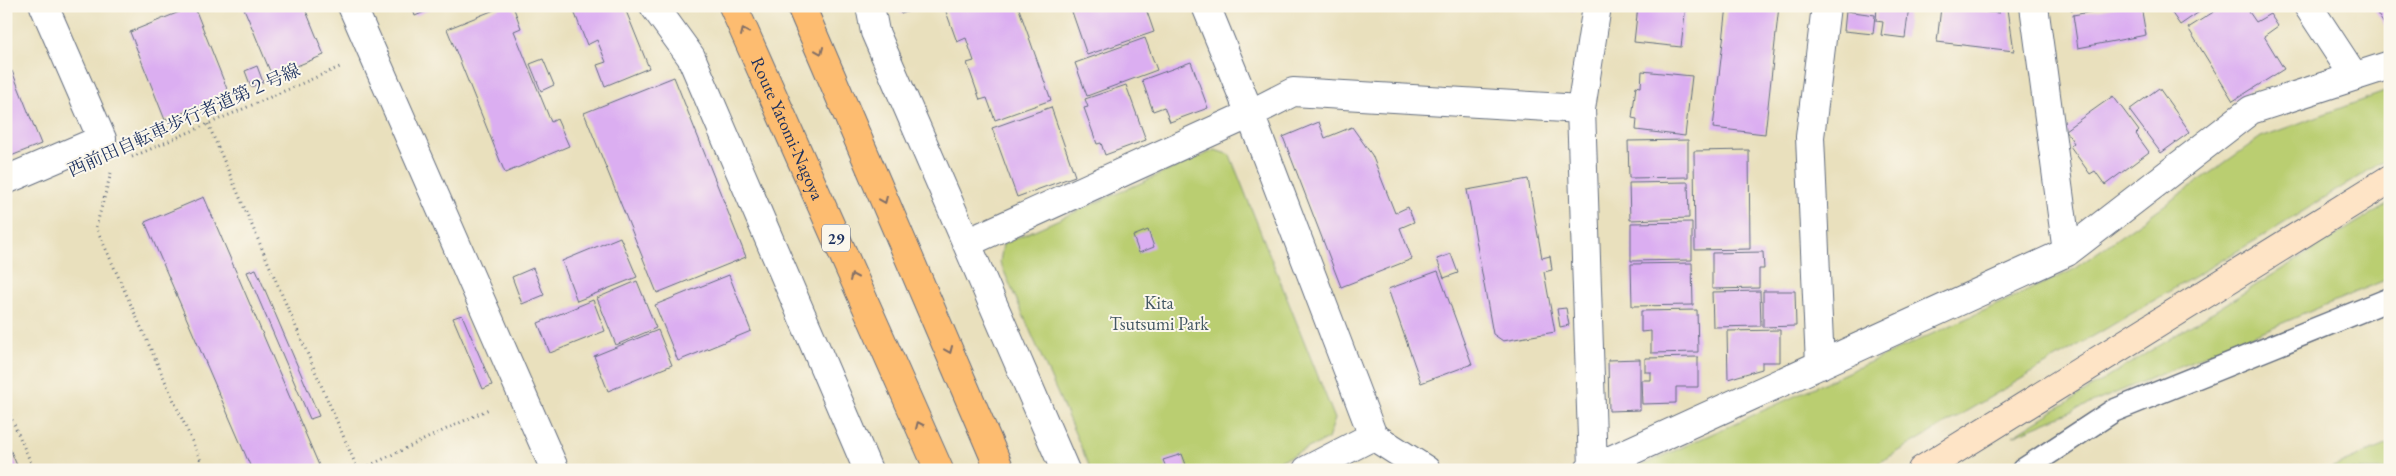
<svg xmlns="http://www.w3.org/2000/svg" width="2396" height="476" viewBox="0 0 2396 476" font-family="'EB Garamond','Noto Serif JP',serif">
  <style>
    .green { fill: #bace71; stroke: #6a7e68 }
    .building { fill: #dbaef1 }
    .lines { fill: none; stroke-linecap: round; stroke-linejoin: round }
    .lane-casing { stroke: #636d7f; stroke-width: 25 }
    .street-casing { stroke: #636d7f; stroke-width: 30 }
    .secondary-casing { stroke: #636d7f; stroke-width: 30 }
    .primary-casing { stroke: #636d7f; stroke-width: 30 }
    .path { stroke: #636d7f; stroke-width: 3; stroke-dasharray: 1 4; stroke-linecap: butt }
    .lane { stroke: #fff; stroke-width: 22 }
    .street { stroke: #fff; stroke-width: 28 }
    .secondary { stroke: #fee4c6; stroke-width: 28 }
    .primary { stroke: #fdbc70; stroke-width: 28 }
    .oneway { stroke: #816e66 }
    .labels { text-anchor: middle; stroke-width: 4; stroke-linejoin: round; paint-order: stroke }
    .shield { fill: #fbf7ec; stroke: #5e6b89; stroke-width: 1 }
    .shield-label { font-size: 16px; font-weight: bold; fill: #1b2f5e }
    .street-label { font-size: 18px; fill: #1b2f5e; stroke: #fbf7ec }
    .park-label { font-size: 18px; fill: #435763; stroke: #fbf7ec }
  </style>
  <rect width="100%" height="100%" fill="#fbf7ec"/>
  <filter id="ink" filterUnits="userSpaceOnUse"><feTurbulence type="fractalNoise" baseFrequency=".02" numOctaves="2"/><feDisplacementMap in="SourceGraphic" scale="10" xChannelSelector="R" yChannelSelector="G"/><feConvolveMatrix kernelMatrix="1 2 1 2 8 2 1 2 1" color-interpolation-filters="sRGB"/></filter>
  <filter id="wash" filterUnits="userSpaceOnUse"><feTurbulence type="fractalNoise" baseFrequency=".0096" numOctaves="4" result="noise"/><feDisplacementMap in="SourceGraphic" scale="20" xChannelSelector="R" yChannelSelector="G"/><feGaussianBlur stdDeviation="1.12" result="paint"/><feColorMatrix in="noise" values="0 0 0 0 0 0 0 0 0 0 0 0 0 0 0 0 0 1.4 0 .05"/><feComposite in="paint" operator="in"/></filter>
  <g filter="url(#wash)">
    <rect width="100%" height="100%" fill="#e9e0bd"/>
    <path class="green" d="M 2390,90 L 2390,157 L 2273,230 L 1867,470 L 1632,470 L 2071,271 L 2261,137 Z
      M 1215,150 L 1230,155 L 1335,419 L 1328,439 L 1260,470 L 1091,470 L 1000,262 L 1003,244 Z
      M 2390,202 L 2390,278 L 2013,436 Z
      M 2390,443 L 2390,470 L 2326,470 Z"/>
    <g id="blocks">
      <path class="building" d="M 194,6 L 229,94 L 165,120 L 130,32 Z
        M 243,6 L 304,6 L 324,55 L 272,76 Z
        M 412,6 L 438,6 L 415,16 Z
        M 504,6 L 513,6 L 521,28 L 514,31 L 551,122 L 557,119 L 569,146 L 505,173 L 447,29 Z
        M 572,6 L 624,6 L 649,68 L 605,86 L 597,65 L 606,62 L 597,40 L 587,45 Z
        M 898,6 L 921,6 L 921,7 L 901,14 Z
        M 944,6 L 1018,6 L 1051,100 L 995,120 L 987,98 L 980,100 L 967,63 L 974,61 L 966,38 L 957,42 Z
        M 1070,6 L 1145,6 L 1154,32 L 1087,55 Z
        M 1557,6 L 1577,6 L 1576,11 L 1557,8 Z
        M 1638,6 L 1686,6 L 1681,47 L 1634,42 Z
        M 1727,6 L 1779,6 L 1765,134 L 1713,128 Z
        M 1877,6 L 1909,6 L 1905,38 L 1881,35 L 1883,22 L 1876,21 Z
        M 1914,6 L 1928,6 L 1928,9 Z
        M 2070,6 L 2087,6 L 2087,7 L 2071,10 Z
        M 2123,6 L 2141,6 L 2146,35 L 2078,48 L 2073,15 Z
        M 2167,6 L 2208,6 L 2180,25 Z
        M 2223,6 L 2245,6 L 2256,22 L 2270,14 L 2278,26 L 2264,36 L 2284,69 L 2233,101 L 2188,28 Z
        M 2372,6 L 2390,6 L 2390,33 Z
        M 1941,7 L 1999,13 L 1999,8 L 2008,9 L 2014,51 L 1937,42 Z
        M 1846,11 L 1875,15 L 1873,34 L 1844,31 Z
        M 1145,38 L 1157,70 L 1087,96 L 1075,63 Z
        M 543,59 L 554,85 L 541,91 L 530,64 Z
        M 1191,62 L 1208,108 L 1170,122 L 1164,107 L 1153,111 L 1142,80 Z
        M 257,66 L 263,82 L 251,87 L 245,71 Z
        M 12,71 L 41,144 L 6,158 L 6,73 Z
        M 1642,71 L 1692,76 L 1685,136 L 1636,130 L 1637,119 L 1632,118 L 1636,86 L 1641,87 Z
        M 674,77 L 746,257 L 657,293 L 584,113 Z
        M 1126,85 L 1146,140 L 1105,155 L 1101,143 L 1097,144 L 1084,108 L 1088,107 L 1085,99 Z
        M 2159,88 L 2190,132 L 2161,153 L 2129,110 Z
        M 2113,96 L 2139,131 L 2136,134 L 2149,152 L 2105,185 L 2095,171 L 2090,174 L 2070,146 L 2074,143 L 2065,130 Z
        M 1051,107 L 1075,176 L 1017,197 L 992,128 Z
        M 1319,122 L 1325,138 L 1352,127 L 1372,155 L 1395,213 L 1408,207 L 1414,222 L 1400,228 L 1412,259 L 1341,287 L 1283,137 Z
        M 1688,140 L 1688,177 L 1629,178 L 1628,141 Z
        M 1749,150 L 1750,249 L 1695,250 L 1694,151 Z
        M 1528,179 L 1542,258 L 1550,256 L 1552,270 L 1544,272 L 1555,332 L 1503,341 L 1493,334 L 1467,190 Z
        M 1688,182 L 1689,218 L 1630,220 L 1629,183 Z
        M 204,197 L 321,470 L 252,470 L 145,222 Z
        M 1692,222 L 1692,260 L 1631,261 L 1631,223 Z
        M 1148,230 L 1154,247 L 1139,253 L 1133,236 Z
        M 620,237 L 637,277 L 577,301 L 562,261 Z
        M 1763,252 L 1764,269 L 1759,269 L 1759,288 L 1712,289 L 1712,253 Z
        M 1451,254 L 1458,273 L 1444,278 L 1437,259 Z
        M 1692,263 L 1693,305 L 1632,306 L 1631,264 Z
        M 533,268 L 544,295 L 522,304 L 512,277 Z
        M 256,269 L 319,416 L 310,419 L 247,272 Z
        M 1438,271 L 1472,364 L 1421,383 L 1388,289 Z
        M 729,275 L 751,331 L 678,361 L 655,305 Z
        M 637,281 L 656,328 L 616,345 L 597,298 Z
        M 1760,291 L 1761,326 L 1713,327 L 1712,292 Z
        M 1763,291 L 1795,291 L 1796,326 L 1763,327 Z
        M 593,300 L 605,331 L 550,353 L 538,323 Z
        M 1566,308 L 1569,325 L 1560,327 L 1557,309 Z
        M 1697,310 L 1698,352 L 1651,353 L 1651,331 L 1641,332 L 1641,311 Z
        M 462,315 L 492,385 L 483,389 L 453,318 Z
        M 658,330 L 672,365 L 608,391 L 594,356 Z
        M 1780,330 L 1780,362 L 1762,362 L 1762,369 L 1728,379 L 1727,331 Z
        M 1698,357 L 1698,387 L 1676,387 L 1676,403 L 1642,404 L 1641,380 L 1651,380 L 1651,372 L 1645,372 L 1645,358 Z
        M 1640,359 L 1640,410 L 1609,411 L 1608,360 Z
        M 6,440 L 19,470 L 6,470 Z
        M 1182,454 L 1188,470 L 1167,470 L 1163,460 Z
        M 823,465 L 825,470 L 811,470 Z"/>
    </g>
  </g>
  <g filter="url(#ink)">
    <use href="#blocks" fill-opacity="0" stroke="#636d7f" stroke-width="1"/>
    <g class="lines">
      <defs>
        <path id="lane" d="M 2023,470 L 2113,411 L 2390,299"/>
        <path id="street" d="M 352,6 L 555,470
          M 654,6 L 691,57 L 868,470
          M 870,6 L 875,32 L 1065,470
          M 1206,6 L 1250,114 L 1373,436 L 1426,470
          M 2034,6 L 2067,252
          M 2308,6 L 2354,76
          M 6,180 L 102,139 L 44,6
          M 967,243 L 1250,114 L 1293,92 L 1581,109
          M 1820,365 L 1810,137 L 1826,6
          M 1593,468 L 1581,109 L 1597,6
          M 1307,470 L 1373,436
          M 1589,470 L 2067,252 L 2251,110 L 2390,65"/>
        <path id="secondary" d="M 1922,470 L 2390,179"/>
        <g id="primary">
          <path id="s1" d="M 733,6 L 939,470"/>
          <path d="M 801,6 L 1000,470"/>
        </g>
      </defs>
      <use href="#lane" class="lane-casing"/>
      <use href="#street" class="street-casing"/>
      <use href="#secondary" class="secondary-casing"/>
      <use href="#primary" class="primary-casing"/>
      <path class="path" d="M 208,124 L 358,470
        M 132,157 L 342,66
        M 111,173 L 96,227 L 205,470
        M 6,406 L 34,470
        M 360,470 L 491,408"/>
      <use href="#lane" class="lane"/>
      <use href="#street" class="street"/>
      <use href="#secondary" class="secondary"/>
      <use href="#primary" class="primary"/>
    </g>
    <defs><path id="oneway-chevron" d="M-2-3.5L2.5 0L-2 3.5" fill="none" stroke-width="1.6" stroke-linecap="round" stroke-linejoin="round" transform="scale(1.25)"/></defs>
    <g class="oneway">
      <use href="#oneway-chevron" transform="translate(744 32) rotate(-114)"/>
      <use href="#oneway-chevron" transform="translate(820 51) rotate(67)"/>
      <use href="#oneway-chevron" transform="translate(884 200) rotate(67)"/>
      <use href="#oneway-chevron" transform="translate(853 277) rotate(-114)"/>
      <use href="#oneway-chevron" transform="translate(949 350) rotate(67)"/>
      <use href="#oneway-chevron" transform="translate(919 425) rotate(-114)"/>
    </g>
  </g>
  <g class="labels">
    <rect class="shield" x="822" y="224.5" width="28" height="27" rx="4"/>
    <g class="shield-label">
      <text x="836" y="244">29</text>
    </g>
    <g class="street-label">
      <text transform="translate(184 120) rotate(-24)" y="6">西前田自転車歩行者道第２号線</text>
      <text dy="6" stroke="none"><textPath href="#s1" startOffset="134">Route Yatomi-Nagoya</textPath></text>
    </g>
    <g class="park-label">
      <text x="1159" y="309">Kita<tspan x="1159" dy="21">Tsutsumi Park</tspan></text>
    </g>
  </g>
  <rect width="2396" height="476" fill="none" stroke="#fbf7ec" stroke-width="25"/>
</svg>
